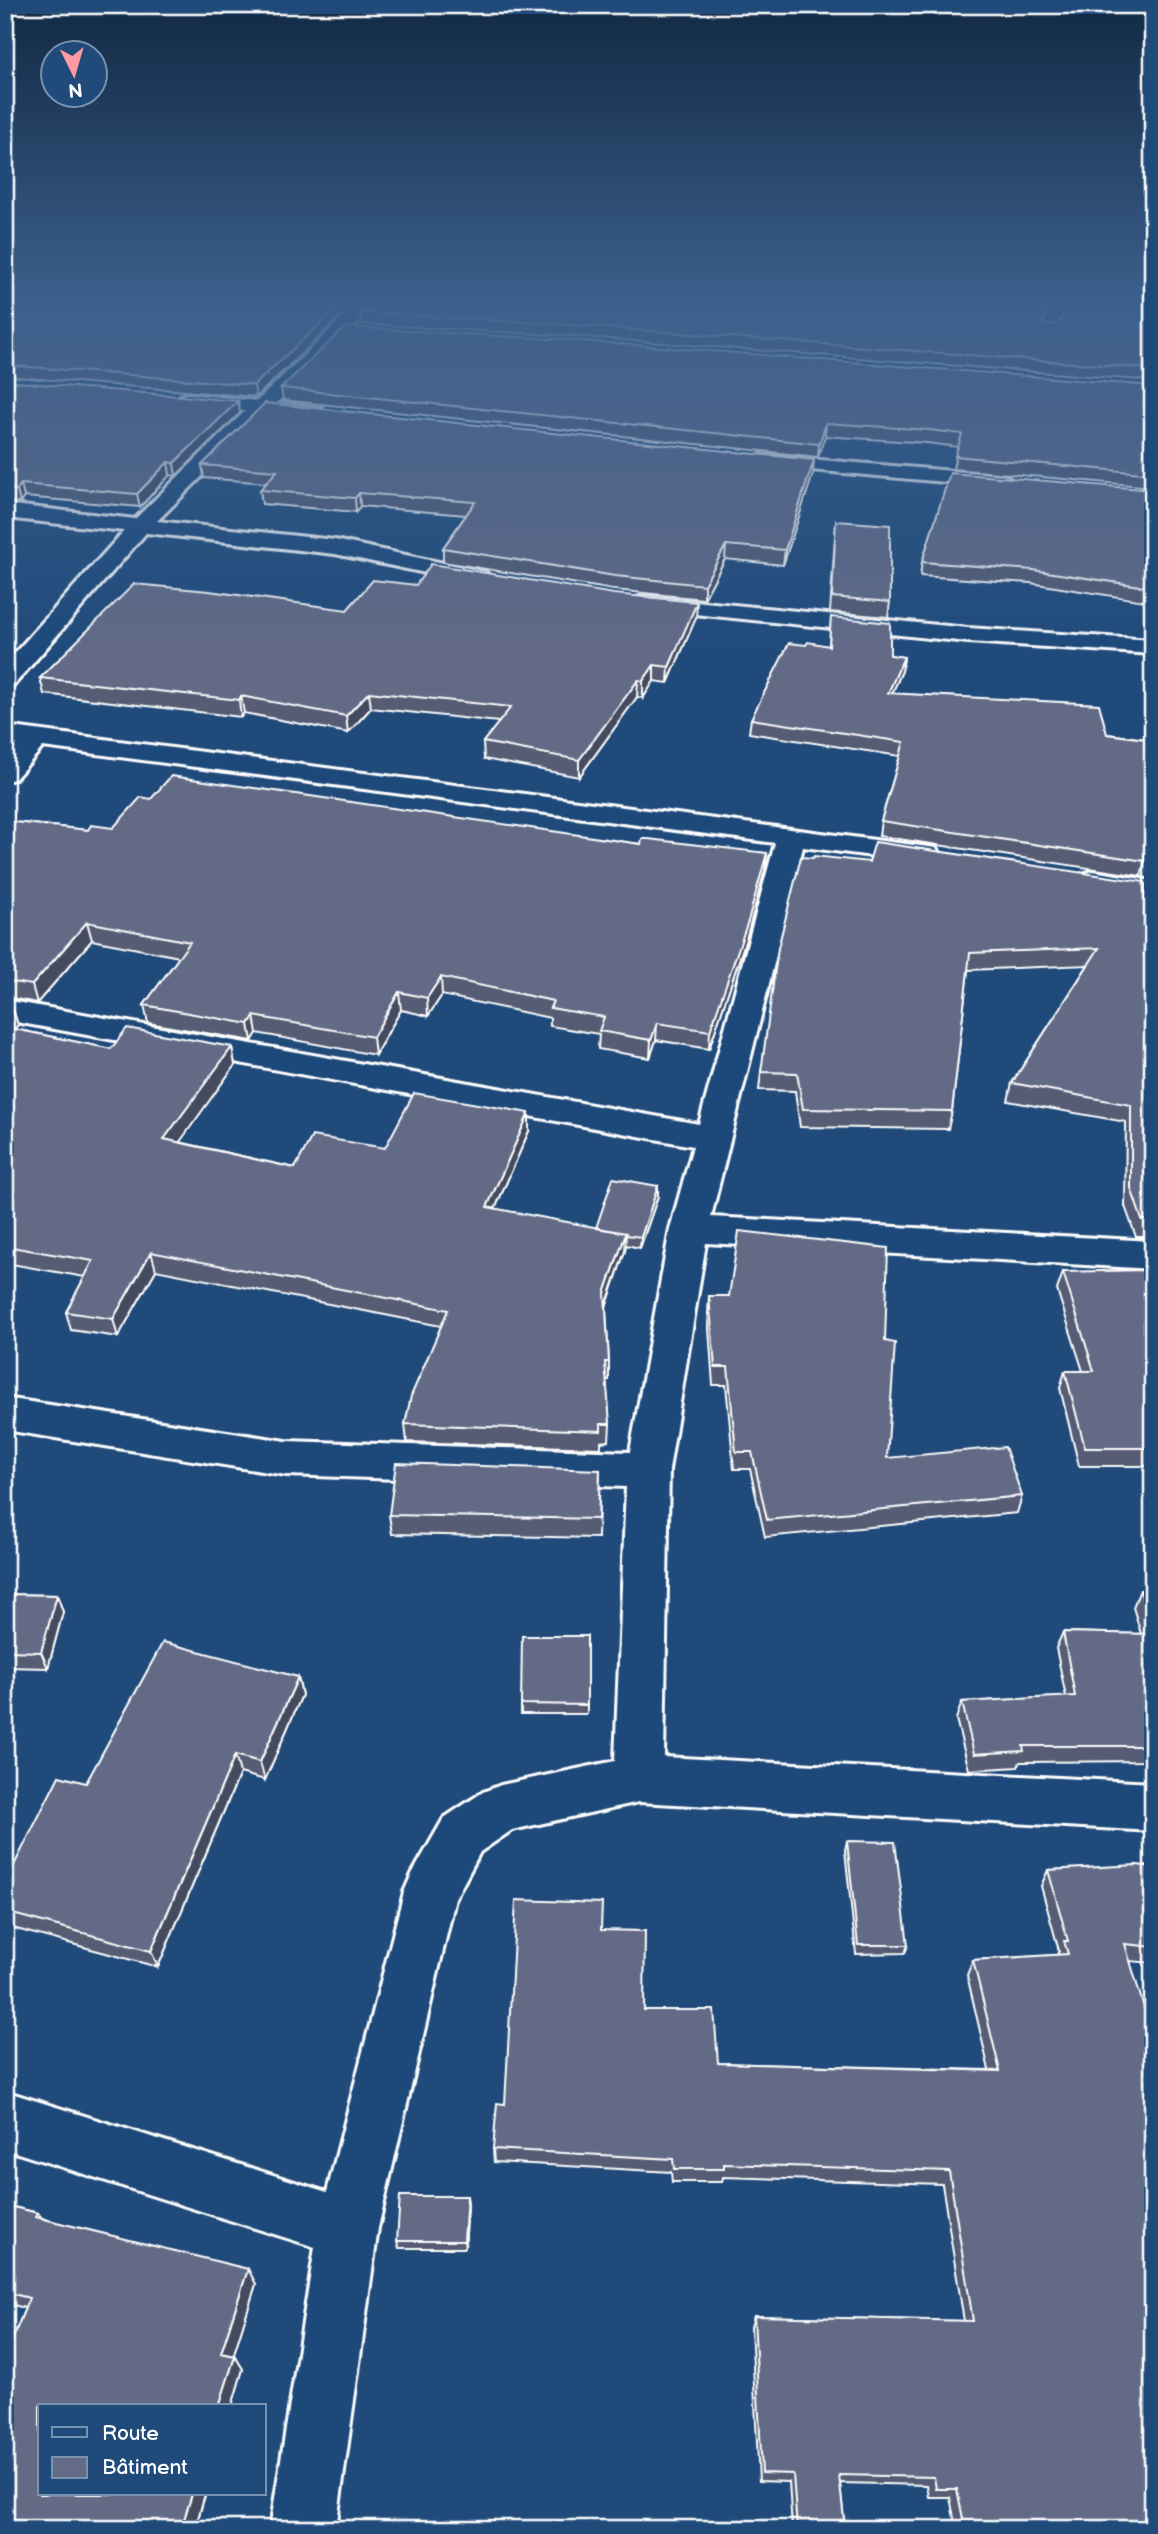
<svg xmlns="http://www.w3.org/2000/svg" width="1158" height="2534" viewBox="0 0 1158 2534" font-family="'Balsamiq Sans',sans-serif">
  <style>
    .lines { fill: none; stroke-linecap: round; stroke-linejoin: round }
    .minor-casing { stroke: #fff; stroke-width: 6 }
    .minor { fill: #1f4a7a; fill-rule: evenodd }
    .wall { fill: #555c73; stroke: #fff; stroke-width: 2 }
    .shaded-wall { fill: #454b5e; stroke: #fff; stroke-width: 2 }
    .building { fill: #636b86; stroke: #fff; stroke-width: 2 }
  </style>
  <rect width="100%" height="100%" fill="#1f4a7a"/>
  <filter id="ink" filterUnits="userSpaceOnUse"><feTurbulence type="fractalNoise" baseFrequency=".0143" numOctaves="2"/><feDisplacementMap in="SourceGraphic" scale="14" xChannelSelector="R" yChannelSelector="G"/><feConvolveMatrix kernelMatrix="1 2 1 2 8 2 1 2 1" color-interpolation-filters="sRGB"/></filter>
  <g filter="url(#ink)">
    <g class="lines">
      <defs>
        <path id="minor" d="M 357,304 L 376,304 L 277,403 L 322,408 L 325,412 L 322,416 L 266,413 L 157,521 L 335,540 L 486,572 L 490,577 L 486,582 L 478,584 L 335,554 L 146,533 L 14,685 L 5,688 L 5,664 L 124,531 L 5,518 L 5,504 L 135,519 L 245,411 L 187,406 L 177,400 L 180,396 L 187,394 L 257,401 Z
          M 1055,304 L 1073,304 L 1055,333 L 1043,333 L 1040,329 Z
          M 761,455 L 1001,475 L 1008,477 L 1012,481 L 1008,485 L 1001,487 L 754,465 L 751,461 L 754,457 Z
          M 644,596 L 968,628 L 1153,640 L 1153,654 L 968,642 L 636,608 L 632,603 L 636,598 Z
          M 5,726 L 936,848 L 941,854 L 936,860 L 926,863 L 803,847 L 711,1217 L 1153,1241 L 1153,1269 L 706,1243 L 669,1470 L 664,1757 L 1153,1783 L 1153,1831 L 639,1802 L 512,1830 L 480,1852 L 455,1899 L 378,2228 L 336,2529 L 270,2529 L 315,2247 L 5,2149 L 5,2091 L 327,2192 L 404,1892 L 412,1874 L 444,1818 L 483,1792 L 501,1785 L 615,1761 L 626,1487 L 286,1475 L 5,1430 L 5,1398 L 286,1441 L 630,1452 L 670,1229 L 693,1146 L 5,1020 L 5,1000 L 699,1124 L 775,843 L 43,747 L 15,779 L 5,781 L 5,756 L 17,744 L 5,742 Z
          M 1093,871 L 1153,881 L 1153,899 L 1082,886 L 1078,880 L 1082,874 Z"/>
      </defs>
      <use href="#minor" class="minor-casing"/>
      <use href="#minor" class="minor"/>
    </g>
    <path class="wall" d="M 5,304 L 339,318 L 256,397 L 5,376 Z
      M 368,304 L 1052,304 L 1042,320 L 1045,324 L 1057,324 L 1153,305 L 1153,381 L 572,336 L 361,324 L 360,312 Z
      M 5,381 L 240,413 L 176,476 L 170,475 L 140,507 L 24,497 L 20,503 L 5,502 Z
      M 1153,386 L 1153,487 L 953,469 L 958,447 L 927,443 L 825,436 L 818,457 L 283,400 L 281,388 Z
      M 202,465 L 813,474 L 783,565 L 725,559 L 704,599 L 614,590 L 443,562 L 443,548 L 466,515 L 360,506 L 356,512 L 262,504 L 260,490 L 266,483 L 204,478 Z
      M 836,521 L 890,602 L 888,617 L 830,612 Z
      M 1148,544 L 1153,545 L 1153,634 L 1150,633 L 1151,602 L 1030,583 L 920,576 L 922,562 Z
      M 347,610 L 696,618 L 668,683 L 654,681 L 643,698 L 637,697 L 579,777 L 484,759 L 483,742 L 499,722 L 371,708 L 348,733 L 244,713 L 241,717 L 44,694 L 40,678 Z
      M 831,617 L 890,655 L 904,657 L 902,671 L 892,693 L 1107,734 L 1153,740 L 1153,839 L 1145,838 L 1145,861 L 1141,876 L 879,836 L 881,821 L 900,756 L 749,733 L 751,719 L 806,645 L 829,646 Z
      M 151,799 L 641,844 L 767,853 L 765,870 L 746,939 L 709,1049 L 656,1040 L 650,1058 L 598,1049 L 599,1034 L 550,1026 L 550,1018 L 442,995 L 428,1016 L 401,1010 L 375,1055 L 257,1033 L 252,1041 L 148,1023 L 144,1005 L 179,957 L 92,940 L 37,1003 L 5,997 L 5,821 L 88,830 L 113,828 Z
      M 801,857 L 1144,955 L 1153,952 L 1153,1237 L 1136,1237 L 1125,1206 L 1126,1122 L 1008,1101 L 1012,1083 L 1088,965 L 968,970 L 952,1111 L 948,1129 L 800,1127 L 795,1091 L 759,1090 L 761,1072 Z
      M 5,1006 L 12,1007 L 18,1025 L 14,1029 L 111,1049 L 232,1047 L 235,1065 L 179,1142 L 295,1168 L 385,1148 L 529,1131 L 495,1209 L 596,1228 L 658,1186 L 658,1196 L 640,1248 L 626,1245 L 625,1251 L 606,1308 L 609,1362 L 609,1380 L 606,1380 L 610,1424 L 609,1441 L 601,1442 L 601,1448 L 407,1442 L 405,1424 L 441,1326 L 156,1270 L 118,1337 L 71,1330 L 66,1312 L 85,1277 L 5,1263 Z
      M 1063,1272 L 1153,1295 L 1153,1466 L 1079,1466 L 1060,1388 L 1065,1371 L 1083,1371 L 1057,1290 Z
      M 709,1296 L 885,1341 L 887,1458 L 1022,1496 L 1017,1513 L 765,1537 L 750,1469 L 734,1469 L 726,1385 L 713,1385 L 708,1314 Z
      M 600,1470 L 598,1538 L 392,1534 L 389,1515 Z
      M 1140,1590 L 1153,1590 L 1153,1761 L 1020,1762 L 1018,1767 L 969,1770 L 956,1719 L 962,1702 L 1066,1697 L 1056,1648 L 1063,1632 L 1141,1634 L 1133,1607 Z
      M 5,1594 L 57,1595 L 63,1612 L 48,1668 L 5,1667 Z
      M 587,1636 L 587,1714 L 521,1714 L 521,1704 Z
      M 298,1677 L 302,1695 L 265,1780 L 240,1773 L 158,1967 L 5,1926 L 5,1883 L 86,1783 Z
      M 847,1841 L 908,1945 L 905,1953 L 856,1954 L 845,1850 Z
      M 1153,1867 L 1153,1963 L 1130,1961 L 1153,2529 L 956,2529 L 950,2497 L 929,2497 L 927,2485 L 840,2483 L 845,2529 L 792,2529 L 789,2482 L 759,2481 L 751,2327 L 754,2316 L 964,2321 L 942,2184 L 723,2177 L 722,2182 L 672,2182 L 671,2172 L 494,2162 L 493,2149 L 505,2104 L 644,2010 L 718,2063 L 989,2070 L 967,1975 L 973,1960 L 1057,1955 L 1059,1951 L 1041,1886 L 1048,1870 Z
      M 468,2203 L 465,2248 L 399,2248 L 397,2241 Z
      M 5,2205 L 38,2213 L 42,2218 L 256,2284 L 233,2356 L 243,2369 L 195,2529 L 29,2529 L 5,2522 L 5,2358 L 25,2308 L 5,2303 Z"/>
    <path class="shaded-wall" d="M 1047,304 L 1052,304 L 1038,328 L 1040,316 Z
      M 338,307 L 339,318 L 256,397 L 254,385 Z
      M 238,401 L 240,413 L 176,476 L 174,463 Z
      M 826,423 L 825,436 L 818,457 L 819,444 Z
      M 814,460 L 813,474 L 783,565 L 785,550 Z
      M 168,462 L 170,475 L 140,507 L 137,494 Z
      M 21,484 L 24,497 L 20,503 L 17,490 Z
      M 359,493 L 360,506 L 356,512 L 355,498 Z
      M 6,508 L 9,521 L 5,527 L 5,508 Z
      M 1153,527 L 1153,533 L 1143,558 L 1146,544 Z
      M 726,545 L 725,559 L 704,599 L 704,585 Z
      M 697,602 L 696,618 L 668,683 L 669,667 Z
      M 904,657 L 902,671 L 886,707 L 888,693 Z
      M 654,665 L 654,681 L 643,698 L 643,681 Z
      M 638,680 L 637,697 L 579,777 L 579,760 Z
      M 369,692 L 371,708 L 348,733 L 346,716 Z
      M 241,696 L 244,713 L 241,717 L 239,700 Z
      M 767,853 L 765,870 L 746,939 L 709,1049 L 710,1031 Z
      M 87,922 L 92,940 L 37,1003 L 32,985 Z
      M 441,977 L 442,995 L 428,1016 L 427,998 Z
      M 399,992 L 401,1010 L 375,1055 L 373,1037 Z
      M 12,1007 L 18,1025 L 5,1039 L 5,1015 Z
      M 254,1016 L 257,1033 L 252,1041 L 249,1024 Z
      M 657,1023 L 656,1040 L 650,1058 L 651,1040 Z
      M 232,1047 L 235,1065 L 169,1157 L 164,1139 Z
      M 529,1113 L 529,1131 L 488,1225 L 487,1207 Z
      M 658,1186 L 658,1196 L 640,1248 L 641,1237 Z
      M 626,1233 L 625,1251 L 604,1311 L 605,1293 Z
      M 151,1252 L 156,1270 L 118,1337 L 113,1319 Z
      M 57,1595 L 63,1612 L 48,1668 L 41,1652 Z
      M 298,1677 L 302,1695 L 265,1780 L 260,1762 Z
      M 235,1755 L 240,1773 L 158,1967 L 151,1951 Z
      M 467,2196 L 468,2203 L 465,2248 L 464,2241 Z
      M 248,2269 L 256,2284 L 230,2366 L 221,2353 Z
      M 235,2356 L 243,2369 L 232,2406 L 219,2406 Z
      M 192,2494 L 205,2494 L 195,2529 L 181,2529 Z"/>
    <path class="building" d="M 5,304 L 278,304 L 338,307 L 254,385 L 5,365 Z
      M 368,304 L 1047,304 L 1040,316 L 1045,324 L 1057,324 L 1071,304 L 1142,304 L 1153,305 L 1153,369 L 572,325 L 360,312 Z
      M 345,327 L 572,340 L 1153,386 L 1153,474 L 955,456 L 962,434 L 929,430 L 826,423 L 819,444 L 281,388 Z
      M 5,381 L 238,401 L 174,463 L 168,462 L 137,494 L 21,484 L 17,490 L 5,489 Z
      M 265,403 L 814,460 L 785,550 L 726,545 L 704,585 L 615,576 L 443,548 L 475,502 L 359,493 L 355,498 L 260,490 L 277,471 L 202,465 Z
      M 950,473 L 1153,490 L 1153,527 L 1146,544 L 1153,545 L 1153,588 L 1033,570 L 922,562 Z
      M 836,521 L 890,525 L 890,602 L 832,597 Z
      M 431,564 L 614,594 L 697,602 L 669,667 L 654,665 L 643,681 L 638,680 L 579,760 L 483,742 L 511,707 L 369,692 L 346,716 L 241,696 L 239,700 L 40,678 L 134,584 L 209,591 L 347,610 L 373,580 L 416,585 Z
      M 831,617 L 890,623 L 890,655 L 904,657 L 888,693 L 1099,704 L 1107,734 L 1153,740 L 1153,823 L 1146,822 L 1145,861 L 881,821 L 904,742 L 751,719 L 789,643 L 806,645 L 808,642 L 829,646 Z
      M 171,776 L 641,844 L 642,839 L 648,839 L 767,853 L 748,921 L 710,1031 L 657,1023 L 651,1040 L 599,1031 L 604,1017 L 550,1008 L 553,1001 L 441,977 L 427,998 L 399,992 L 373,1037 L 254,1016 L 249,1024 L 144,1005 L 190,942 L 87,922 L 32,985 L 5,981 L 5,821 L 88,830 L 91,825 L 113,828 L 141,797 L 151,799 Z
      M 875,842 L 1145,882 L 1144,955 L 1153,952 L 1153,1220 L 1142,1220 L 1131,1188 L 1131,1105 L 1012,1083 L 1099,948 L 970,953 L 952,1111 L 803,1109 L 797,1073 L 761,1072 L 778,948 L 801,857 L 813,858 L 814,856 L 869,862 Z
      M 5,1006 L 12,1007 L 5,1015 Z
      M 5,1027 L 111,1049 L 127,1028 L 232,1047 L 164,1139 L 295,1168 L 312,1136 L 385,1148 L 414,1093 L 529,1113 L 487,1207 L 626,1233 L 605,1293 L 609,1362 L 605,1362 L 610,1424 L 601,1424 L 601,1431 L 405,1424 L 411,1396 L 448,1310 L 151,1252 L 113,1319 L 66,1312 L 93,1261 L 5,1246 Z
      M 613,1178 L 658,1186 L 641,1237 L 625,1235 L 626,1233 L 596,1228 Z
      M 739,1231 L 888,1248 L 885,1341 L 895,1343 L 887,1458 L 1005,1447 L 1022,1496 L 767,1520 L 752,1452 L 736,1452 L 728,1367 L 715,1367 L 709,1296 L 729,1296 Z
      M 1144,1270 L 1153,1295 L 1153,1448 L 1085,1448 L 1065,1371 L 1094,1371 L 1063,1272 Z
      M 396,1463 L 600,1470 L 598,1519 L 389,1515 Z
      M 1140,1590 L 1153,1590 L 1153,1633 Z
      M 5,1594 L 57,1595 L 41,1652 L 5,1651 Z
      M 1063,1632 L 1153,1634 L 1153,1746 L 1023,1746 L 1024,1751 L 974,1754 L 962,1702 L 1075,1696 Z
      M 522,1636 L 587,1636 L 587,1705 L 521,1704 Z
      M 163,1642 L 298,1677 L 260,1762 L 235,1755 L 151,1951 L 5,1912 L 5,1883 L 59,1776 L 86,1783 Z
      M 847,1841 L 895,1842 L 908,1945 L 858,1945 Z
      M 1137,1865 L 1153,1867 L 1153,1947 L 1125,1944 L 1153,2038 L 1153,2529 L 965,2529 L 957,2489 L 936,2489 L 934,2477 L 839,2475 L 845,2529 L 797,2529 L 793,2474 L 762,2473 L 754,2316 L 973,2321 L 949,2171 L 724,2164 L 724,2169 L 674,2169 L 673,2159 L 493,2149 L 497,2103 L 505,2104 L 516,1900 L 602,1903 L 601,1930 L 645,1931 L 644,2010 L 714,2010 L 718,2063 L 1000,2071 L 973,1960 L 1068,1954 L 1064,1941 L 1068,1941 L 1048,1870 Z
      M 400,2196 L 467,2196 L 464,2241 L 397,2241 Z
      M 5,2205 L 38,2213 L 36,2217 L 248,2269 L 221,2353 L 235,2356 L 219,2406 L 40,2406 L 40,2494 L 192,2494 L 181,2529 L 50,2529 L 5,2517 L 5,2358 L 29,2298 L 5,2292 Z"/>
  </g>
  <linearGradient id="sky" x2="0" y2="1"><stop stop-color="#112943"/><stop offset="0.46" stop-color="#3c608d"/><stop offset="1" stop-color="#3c608d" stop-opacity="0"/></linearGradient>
  <rect width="1158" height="659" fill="url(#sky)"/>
  <rect width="1158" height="2534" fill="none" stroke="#1f4a7a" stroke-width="28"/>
  <rect x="14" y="14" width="1130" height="2506" fill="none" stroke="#fff" stroke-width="2.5" filter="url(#ink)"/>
  <rect x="38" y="2404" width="228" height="91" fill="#1f4a7a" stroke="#7992af" stroke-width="2"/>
  <rect x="52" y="2427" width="35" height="10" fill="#1f4a7a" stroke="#7992af" stroke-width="2"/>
  <text x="102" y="2440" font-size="21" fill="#ffffff">Route</text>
  <rect x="52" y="2457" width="35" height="21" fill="#636b86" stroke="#7992af" stroke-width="2"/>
  <text x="102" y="2474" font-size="21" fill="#ffffff">Bâtiment</text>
  <g transform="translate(74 74) rotate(175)"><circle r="33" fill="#1f4a7a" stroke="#7992af" stroke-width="2"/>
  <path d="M0-5L12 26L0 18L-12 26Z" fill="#ff9aa2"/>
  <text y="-10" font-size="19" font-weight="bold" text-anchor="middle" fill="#ffffff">N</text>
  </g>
</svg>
